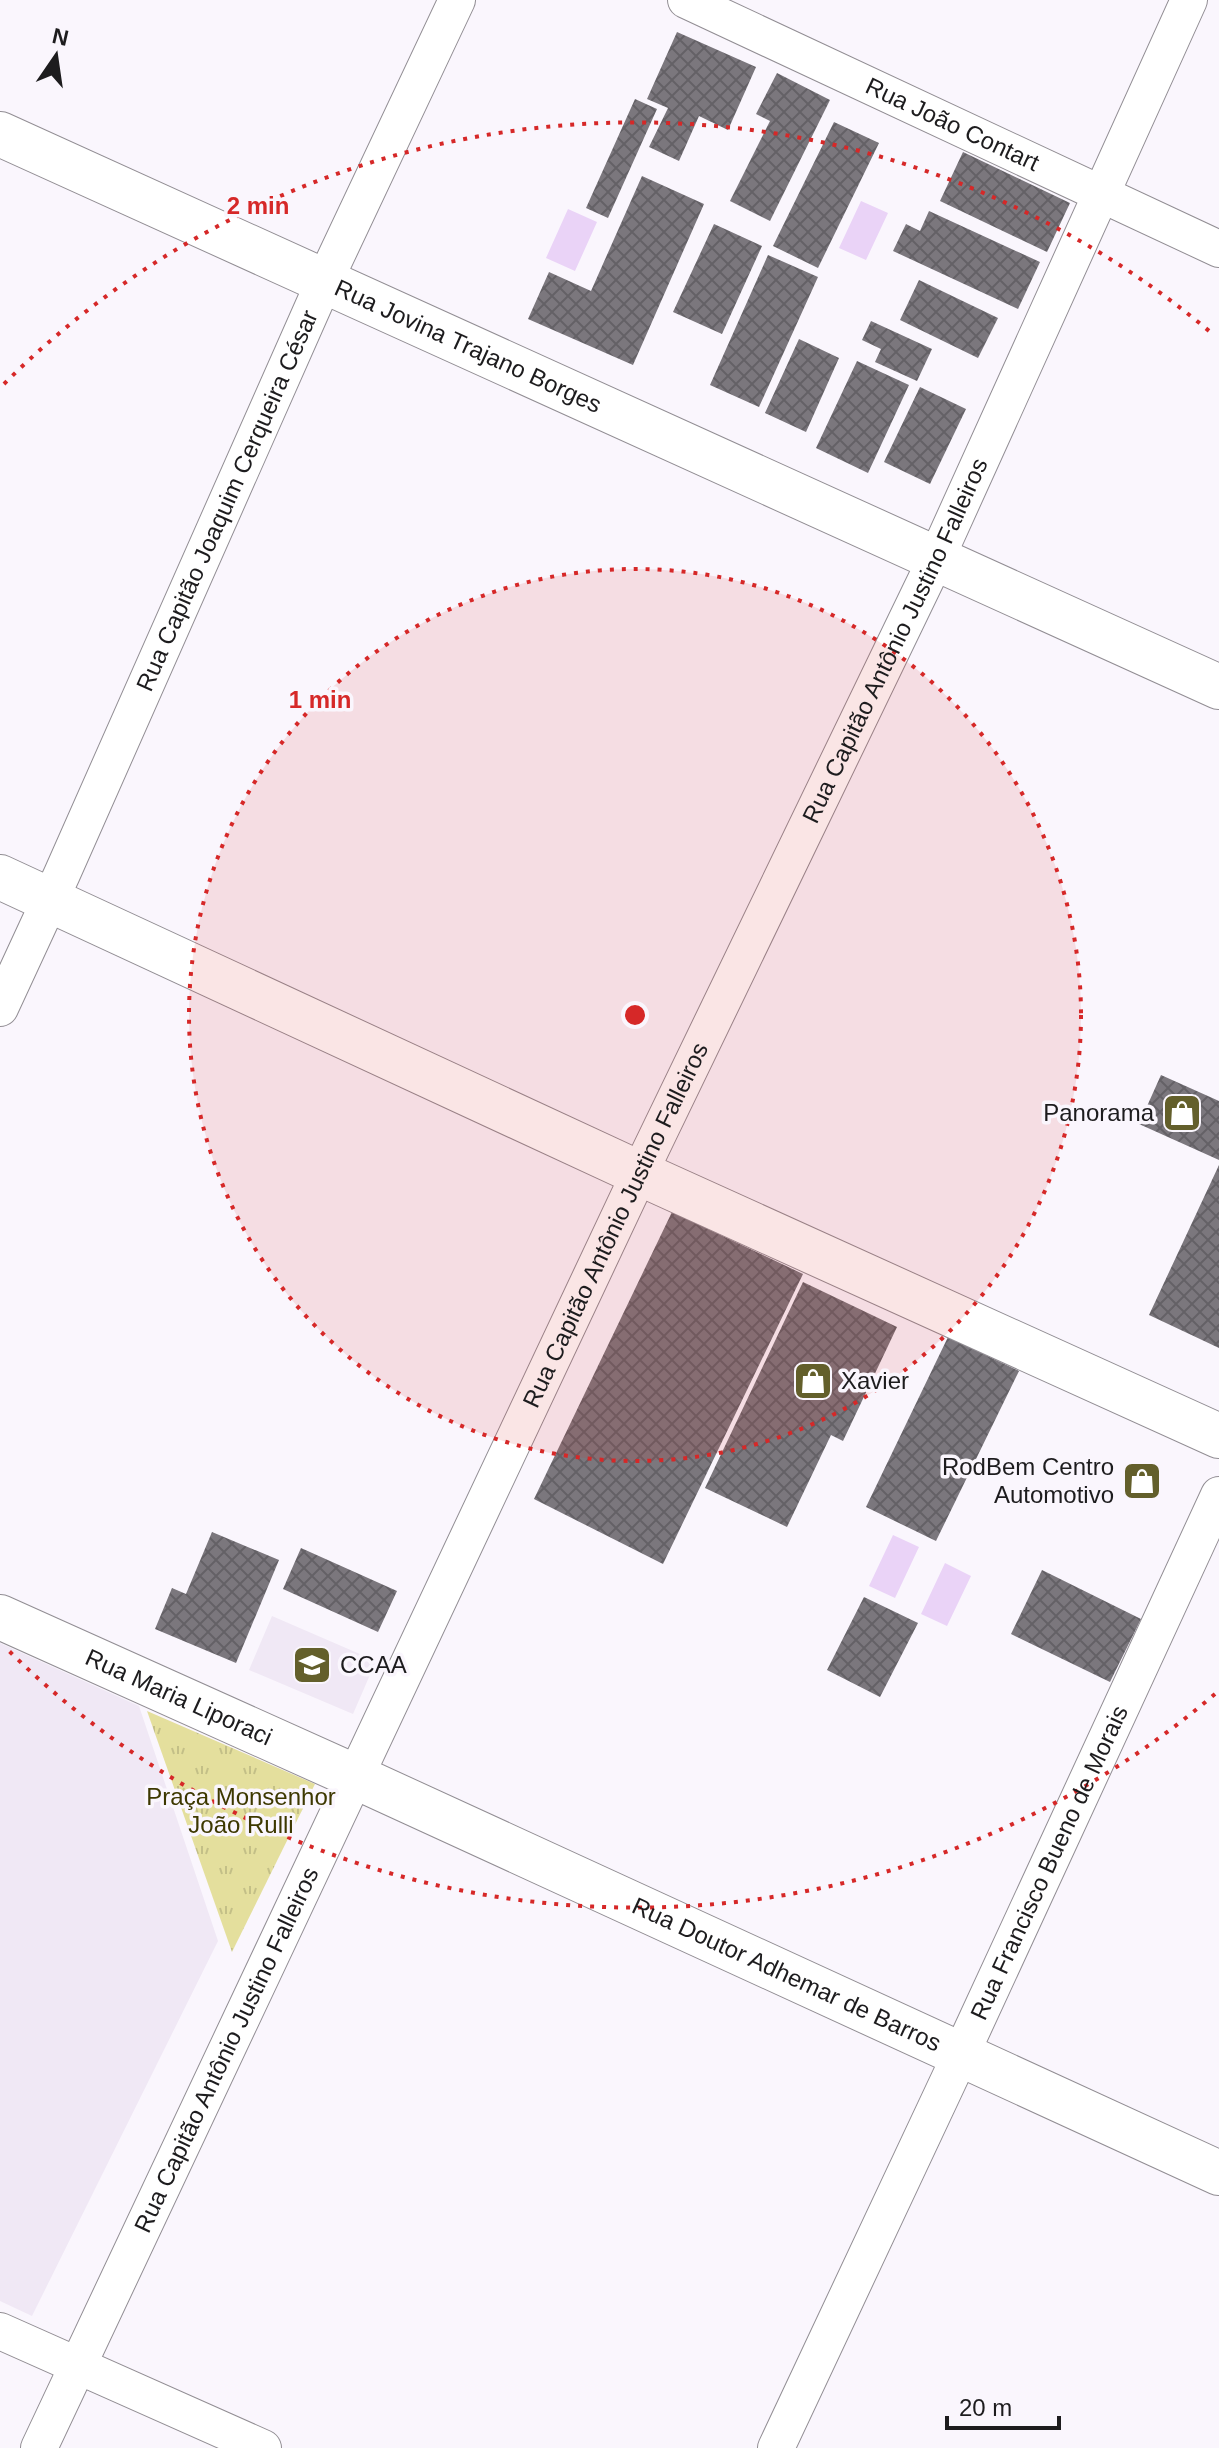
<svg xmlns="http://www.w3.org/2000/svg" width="1219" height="2448" viewBox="0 0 1219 2448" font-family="Arial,sans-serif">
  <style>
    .built { fill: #f0e8f5 }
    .park { fill: url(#park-tufts) }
    .water { fill: #ead3f7 }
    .building { fill: url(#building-cross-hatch) }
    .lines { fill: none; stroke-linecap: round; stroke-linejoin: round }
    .minor-casing { stroke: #928e94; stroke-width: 38 }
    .tertiary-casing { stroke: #928e94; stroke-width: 46 }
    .secondary-casing { stroke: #928e94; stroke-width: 46 }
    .minor { stroke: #fff; stroke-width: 36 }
    .tertiary { stroke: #fff; stroke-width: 44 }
    .secondary { stroke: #fff; stroke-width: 44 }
    .ring { fill: none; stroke: #d62828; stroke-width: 4; stroke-dasharray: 4 8 }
    .labels { text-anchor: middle; stroke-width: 7; stroke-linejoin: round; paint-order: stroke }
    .street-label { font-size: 24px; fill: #1d1c1e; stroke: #faf6fd }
    .poi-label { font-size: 24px; fill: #1d1c1e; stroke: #faf6fd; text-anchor: end }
    .park-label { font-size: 24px; fill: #3d3800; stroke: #faf6fd }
    .centre { fill: #d62828; stroke: #faf6fd; stroke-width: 4 }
    .ring-label { font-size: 24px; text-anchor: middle; font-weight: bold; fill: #d62828; stroke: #faf6fd; stroke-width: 7; stroke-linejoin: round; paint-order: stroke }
  </style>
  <defs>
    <pattern id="park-tufts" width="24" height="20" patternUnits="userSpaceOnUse" patternTransform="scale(2)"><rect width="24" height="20" fill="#e4df9d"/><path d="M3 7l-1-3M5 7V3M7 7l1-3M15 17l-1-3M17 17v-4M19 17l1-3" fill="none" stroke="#c3bf87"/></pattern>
    <pattern id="building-cross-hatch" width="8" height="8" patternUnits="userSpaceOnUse" patternTransform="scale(2)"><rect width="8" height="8" fill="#7b777d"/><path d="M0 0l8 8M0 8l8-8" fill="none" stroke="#646166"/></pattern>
  </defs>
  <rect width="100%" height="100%" fill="#faf6fd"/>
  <path class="built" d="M 272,1616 L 376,1661 L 353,1714 L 249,1670 Z
    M 0,1643 L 139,1706 L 218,1941 L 32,2316 L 0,2301 Z"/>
  <path class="park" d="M 147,1711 L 315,1784 L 232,1952 Z"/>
  <path class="water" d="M 861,201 L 888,213 L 866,260 L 839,248 Z
    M 568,209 L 597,222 L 575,271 L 546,258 Z
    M 893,1535 L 919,1547 L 895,1598 L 869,1586 Z
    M 945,1563 L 971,1576 L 947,1626 L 921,1614 Z"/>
  <path class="building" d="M 677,32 L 756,67 L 728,130 L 699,116 L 679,161 L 649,147 L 668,108 L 647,99 Z
    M 777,73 L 830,100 L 770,221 L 730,201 L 770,121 L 756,114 Z
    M 635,99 L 657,109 L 608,218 L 586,208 Z
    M 834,122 L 879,143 L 818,268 L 773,246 Z
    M 963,152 L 1070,203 L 1047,252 L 940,201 Z
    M 642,176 L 704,204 L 633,365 L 528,319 L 549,272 L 591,291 Z
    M 929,211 L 1040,262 L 1018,309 L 893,251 L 906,224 L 920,231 Z
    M 714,224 L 762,246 L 722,334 L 673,312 Z
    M 768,255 L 818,277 L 759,407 L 710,385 Z
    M 919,280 L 998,318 L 978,358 L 900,320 Z
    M 871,321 L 932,349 L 917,381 L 875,362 L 881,349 L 862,340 Z
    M 799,339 L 839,358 L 806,432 L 765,413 Z
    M 857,361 L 909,385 L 868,473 L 816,448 Z
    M 920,387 L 966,409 L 930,484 L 884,462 Z
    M 1161,1075 L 1219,1101 L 1219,1160 L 1139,1124 Z
    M 1219,1165 L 1219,1348 L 1149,1315 Z
    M 672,1212 L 803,1274 L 663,1564 L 534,1499 Z
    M 803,1282 L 897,1327 L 843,1441 L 831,1435 L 787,1527 L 705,1488 Z
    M 948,1337 L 1019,1371 L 936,1541 L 866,1507 Z
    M 212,1532 L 279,1560 L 236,1663 L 155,1629 L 172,1588 L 186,1594 Z
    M 301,1548 L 397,1591 L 378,1632 L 283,1589 Z
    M 1042,1570 L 1141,1619 L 1110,1682 L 1011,1634 Z
    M 864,1597 L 918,1623 L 880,1697 L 827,1670 Z"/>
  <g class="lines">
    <defs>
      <g id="minor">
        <path id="s1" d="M 686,0 L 1219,249"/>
        <path id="s2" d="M 0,1008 L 62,874 L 324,282 L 457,0"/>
        <path d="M 0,2331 L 263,2448"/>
        <path id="s3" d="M 39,2448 L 651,1149 L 936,559 L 1189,0"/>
        <path id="s4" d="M 776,2448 L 961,2054 L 1219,1495"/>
      </g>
      <g id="tertiary">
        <path id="s5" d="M 0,134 L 1219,687"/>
        <path id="s6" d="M 0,1617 L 356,1777 L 1219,2173"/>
      </g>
      <path id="secondary" d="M 0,877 L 641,1174 L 1219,1436"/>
    </defs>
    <use href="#minor" class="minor-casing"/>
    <use href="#tertiary" class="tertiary-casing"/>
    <use href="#secondary" class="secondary-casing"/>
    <use href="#minor" class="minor"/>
    <use href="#tertiary" class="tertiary"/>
    <use href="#secondary" class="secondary"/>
  </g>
  <circle cx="635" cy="1015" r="446" fill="#d62828" fill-opacity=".12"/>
  <g class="ring">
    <circle cx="635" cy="1015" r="446"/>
    <path d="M1215 1694A893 893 0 0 1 4 1646M4 384A893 893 0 0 1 1215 336"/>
  </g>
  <defs>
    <symbol id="shop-square" viewBox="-11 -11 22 22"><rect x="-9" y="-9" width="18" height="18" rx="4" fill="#635f2b" stroke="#faf6fd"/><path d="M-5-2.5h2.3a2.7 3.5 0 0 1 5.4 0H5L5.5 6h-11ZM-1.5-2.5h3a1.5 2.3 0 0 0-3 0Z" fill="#fff"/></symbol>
    <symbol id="school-square" viewBox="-11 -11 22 22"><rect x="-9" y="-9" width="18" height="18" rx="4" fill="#635f2b" stroke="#faf6fd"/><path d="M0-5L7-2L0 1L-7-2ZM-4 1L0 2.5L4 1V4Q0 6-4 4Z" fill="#fff"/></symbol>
  </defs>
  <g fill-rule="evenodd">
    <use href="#shop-square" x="1160" y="1091" width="44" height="44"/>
    <use href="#shop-square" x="791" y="1359" width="44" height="44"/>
    <use href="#shop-square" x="1120" y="1459" width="44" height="44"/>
    <use href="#school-square" x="290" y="1643" width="44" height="44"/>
  </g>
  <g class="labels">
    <g class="street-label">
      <text dy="8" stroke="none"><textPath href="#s1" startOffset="294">Rua João Contart</textPath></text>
      <text dy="8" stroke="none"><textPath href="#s5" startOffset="514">Rua Jovina Trajano Borges</textPath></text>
      <text dy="8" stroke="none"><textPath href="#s2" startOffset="556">Rua Capitão Joaquim Cerqueira César</textPath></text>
      <text dy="8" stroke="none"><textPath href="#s3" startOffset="2000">Rua Capitão Antônio Justino Falleiros</textPath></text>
      <text dy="8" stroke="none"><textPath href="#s3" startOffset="1352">Rua Capitão Antônio Justino Falleiros</textPath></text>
      <text dy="8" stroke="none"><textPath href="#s6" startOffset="196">Rua Maria Liporaci</textPath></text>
      <text dy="8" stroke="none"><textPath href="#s4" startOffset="646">Rua Francisco Bueno de Morais</textPath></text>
      <text dy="8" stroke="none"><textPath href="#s6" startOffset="864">Rua Doutor Adhemar de Barros</textPath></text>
      <text dy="8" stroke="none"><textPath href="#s3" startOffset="440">Rua Capitão Antônio Justino Falleiros</textPath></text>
    </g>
    <g class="poi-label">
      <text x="1154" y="1121">Panorama</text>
      <text x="841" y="1389" text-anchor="start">Xavier</text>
      <text x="1114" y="1475">RodBem Centro<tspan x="1114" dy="28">Automotivo</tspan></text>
      <text x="340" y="1673" text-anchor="start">CCAA</text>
    </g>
    <g class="park-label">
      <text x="241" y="1805">Praça Monsenhor<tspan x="241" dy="28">João Rulli</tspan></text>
    </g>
  </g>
  <circle cx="635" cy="1015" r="12" class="centre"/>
  <g class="ring-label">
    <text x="258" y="214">2 min</text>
    <text x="320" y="708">1 min</text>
  </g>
  <g transform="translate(56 56) rotate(13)" stroke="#faf6fd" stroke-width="6" paint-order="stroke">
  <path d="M0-6L14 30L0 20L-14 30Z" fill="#1d1c1e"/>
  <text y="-12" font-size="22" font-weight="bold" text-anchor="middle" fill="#1d1c1e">N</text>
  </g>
  <path d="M947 2416v12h112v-12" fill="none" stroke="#1d1c1e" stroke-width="4"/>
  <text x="959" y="2416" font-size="24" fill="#1d1c1e" stroke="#faf6fd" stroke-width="6" paint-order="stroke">20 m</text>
</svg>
